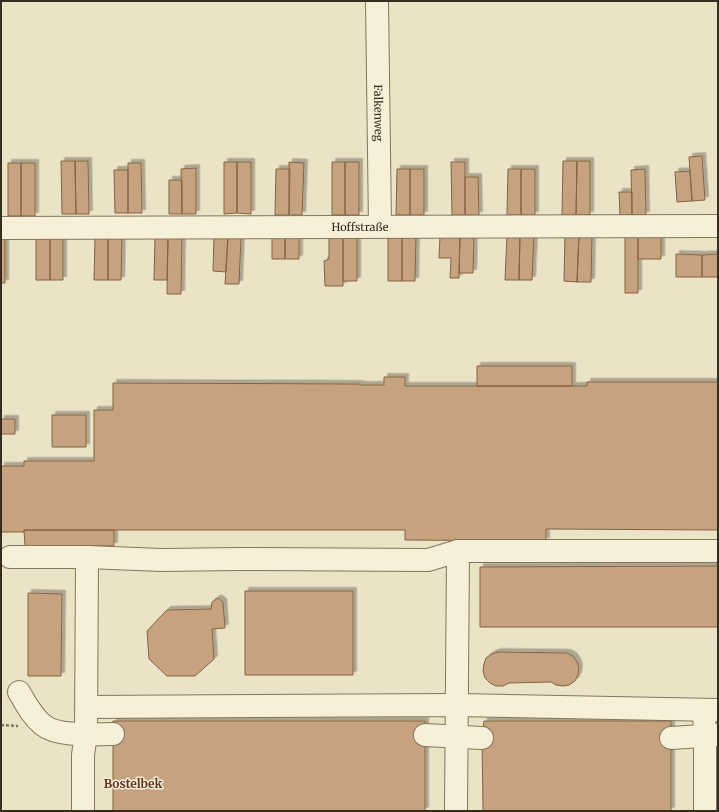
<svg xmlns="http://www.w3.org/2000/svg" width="719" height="812" viewBox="0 0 719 812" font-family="Merriweather,serif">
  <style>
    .building { fill: #c7a27f; stroke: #836245; filter: url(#shadow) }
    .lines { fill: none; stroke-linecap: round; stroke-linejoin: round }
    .minor-casing { stroke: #85755d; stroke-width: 24 }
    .path { stroke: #85755d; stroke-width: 2.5; stroke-dasharray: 3 2; stroke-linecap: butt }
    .minor { stroke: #f6f0d9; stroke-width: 22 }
    .labels { text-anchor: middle; stroke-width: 3; stroke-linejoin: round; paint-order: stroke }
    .street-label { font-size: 11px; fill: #372c20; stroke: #f3edd5 }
    .neighbourhood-label { font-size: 12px; font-weight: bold; fill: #603422; stroke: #f3edd5 }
  </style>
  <defs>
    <filter id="shadow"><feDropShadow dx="3.5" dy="-3.5" stdDeviation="0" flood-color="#0004"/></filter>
  </defs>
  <rect width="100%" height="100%" fill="#ebe3c6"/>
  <path class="building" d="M 702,156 L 705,200 L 692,201 L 689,157 Z
    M 61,161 L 75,161 L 76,214 L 62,214 Z
    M 75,161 L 88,161 L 89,214 L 76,214 Z
    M 563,161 L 577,161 L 576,215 L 562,215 Z
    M 577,161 L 590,161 L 590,215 L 576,215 Z
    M 224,162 L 237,162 L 237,213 L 224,214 Z
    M 237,162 L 251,162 L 251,214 L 237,213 Z
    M 289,162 L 304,163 L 302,215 L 289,215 Z
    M 332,162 L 345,162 L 345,215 L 332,215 Z
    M 345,162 L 359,162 L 359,215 L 345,215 Z
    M 451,162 L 465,162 L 465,215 L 452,215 Z
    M 8,163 L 21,163 L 21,216 L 8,216 Z
    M 21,163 L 35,163 L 35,216 L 21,216 Z
    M 128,163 L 141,163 L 142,213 L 128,213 Z
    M 196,168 L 196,214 L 182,214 L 181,169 Z
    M 276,169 L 290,169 L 289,215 L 275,215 Z
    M 397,169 L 410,169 L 410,215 L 396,215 Z
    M 410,169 L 424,169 L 424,215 L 410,215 Z
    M 508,169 L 521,169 L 521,215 L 507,215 Z
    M 521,169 L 535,169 L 535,215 L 521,215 Z
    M 645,169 L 646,215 L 632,215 L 631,170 Z
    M 114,170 L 128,170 L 128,213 L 115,213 Z
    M 690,171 L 692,201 L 677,202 L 675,172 Z
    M 465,177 L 478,177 L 479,215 L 465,215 Z
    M 169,180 L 182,180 L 182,214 L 169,214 Z
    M 619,192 L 632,192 L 632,215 L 620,215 Z
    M 565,234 L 579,235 L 577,282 L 564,281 Z
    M 507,235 L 520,235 L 519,280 L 505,280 Z
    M 520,235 L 534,235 L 532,280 L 519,280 Z
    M 579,235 L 592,235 L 591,282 L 577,282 Z
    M 625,235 L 638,236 L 638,293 L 625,293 Z
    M 661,235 L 661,259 L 638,259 L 638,236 Z
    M 155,236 L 168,237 L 167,280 L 154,280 Z
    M 214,236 L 228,237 L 226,272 L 213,271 Z
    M 272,236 L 285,236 L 285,259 L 272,259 Z
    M 285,236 L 299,236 L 299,259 L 285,259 Z
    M 329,236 L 343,236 L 343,286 L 325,286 L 324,261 L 329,259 Z
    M 343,236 L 357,236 L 357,281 L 343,281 Z
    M 95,237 L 108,237 L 108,280 L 94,280 Z
    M 108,237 L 122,237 L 121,280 L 108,280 Z
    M 168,237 L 182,237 L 181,294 L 167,294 Z
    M 228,237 L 241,237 L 239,284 L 225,284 Z
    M 388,237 L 402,237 L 402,281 L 388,281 Z
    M 402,237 L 416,237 L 415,281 L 402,281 Z
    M 440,237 L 460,237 L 459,278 L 450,278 L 451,258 L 439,258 Z
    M 460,237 L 474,238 L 473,273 L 459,273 Z
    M 1,238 L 5,238 L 5,283 L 1,283 Z
    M 36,238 L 50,238 L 50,280 L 36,280 Z
    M 50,238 L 63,238 L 63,280 L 50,280 Z
    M 676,254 L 702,255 L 702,277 L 676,277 Z
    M 718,254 L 718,277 L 702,277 L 702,255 Z
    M 477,366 L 572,366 L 572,386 L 477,386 Z
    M 384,377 L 405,377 L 405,386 L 587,386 L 587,382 L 718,382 L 718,530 L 546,529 L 546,541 L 405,540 L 405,530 L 24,530 L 24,532 L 1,532 L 1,466 L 24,466 L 24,461 L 94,461 L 94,410 L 113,410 L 113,383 L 360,384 L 360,385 L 384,385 Z
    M 52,415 L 86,415 L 86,447 L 52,447 Z
    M 1,419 L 15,419 L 15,434 L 1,434 Z
    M 24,530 L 114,530 L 114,546 L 25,546 Z
    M 718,566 L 718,627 L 480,627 L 480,567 Z
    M 245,591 L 353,591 L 353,675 L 245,675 Z
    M 28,593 L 62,594 L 61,676 L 28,676 Z
    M 218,598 L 223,602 L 225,628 L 212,629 L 214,659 L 195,676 L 167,676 L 149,659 L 147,631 L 167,610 L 211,609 L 212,602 Z
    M 498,652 L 567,653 L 573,656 L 577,662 L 579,668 L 578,675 L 575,681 L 569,685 L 563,686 L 556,685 L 551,682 L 509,683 L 503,686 L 496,686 L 490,683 L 485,678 L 483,671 L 484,664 L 486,658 L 492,654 Z
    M 113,721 L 425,721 L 425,811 L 113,811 Z
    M 484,721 L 671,721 L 671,811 L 483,811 L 482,738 Z"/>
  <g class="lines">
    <defs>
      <g id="minor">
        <path id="s1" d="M 377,1 L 380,226"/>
        <path id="s2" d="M 1,228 L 718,226"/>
        <path d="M 10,557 L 87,557 L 161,560 L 239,559 L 428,560 L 458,551 L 718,551"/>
        <path d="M 19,692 C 26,704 32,716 43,725 C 58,737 94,734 113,734"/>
        <path d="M 87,707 L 457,705 L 718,710"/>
        <path d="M 704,710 L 705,735 L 705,811"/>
        <path d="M 425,735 L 482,738"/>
        <path d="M 671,738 L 718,735"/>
        <path d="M 83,811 L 83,755 L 86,734 L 87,557"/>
        <path d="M 456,811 L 458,551"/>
      </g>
    </defs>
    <use href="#minor" class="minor-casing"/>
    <path class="path" d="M 1,725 L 18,726"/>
    <use href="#minor" class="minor"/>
  </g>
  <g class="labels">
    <g class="street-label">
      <text dy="4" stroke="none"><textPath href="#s1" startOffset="112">Falkenweg</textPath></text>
      <text dy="4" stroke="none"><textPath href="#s2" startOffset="359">Hoffstraße</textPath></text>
    </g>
    <g class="neighbourhood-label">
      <text x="133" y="788">Bostelbek</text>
    </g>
  </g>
  <rect width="719" height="812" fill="none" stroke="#372c20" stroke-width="4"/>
</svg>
